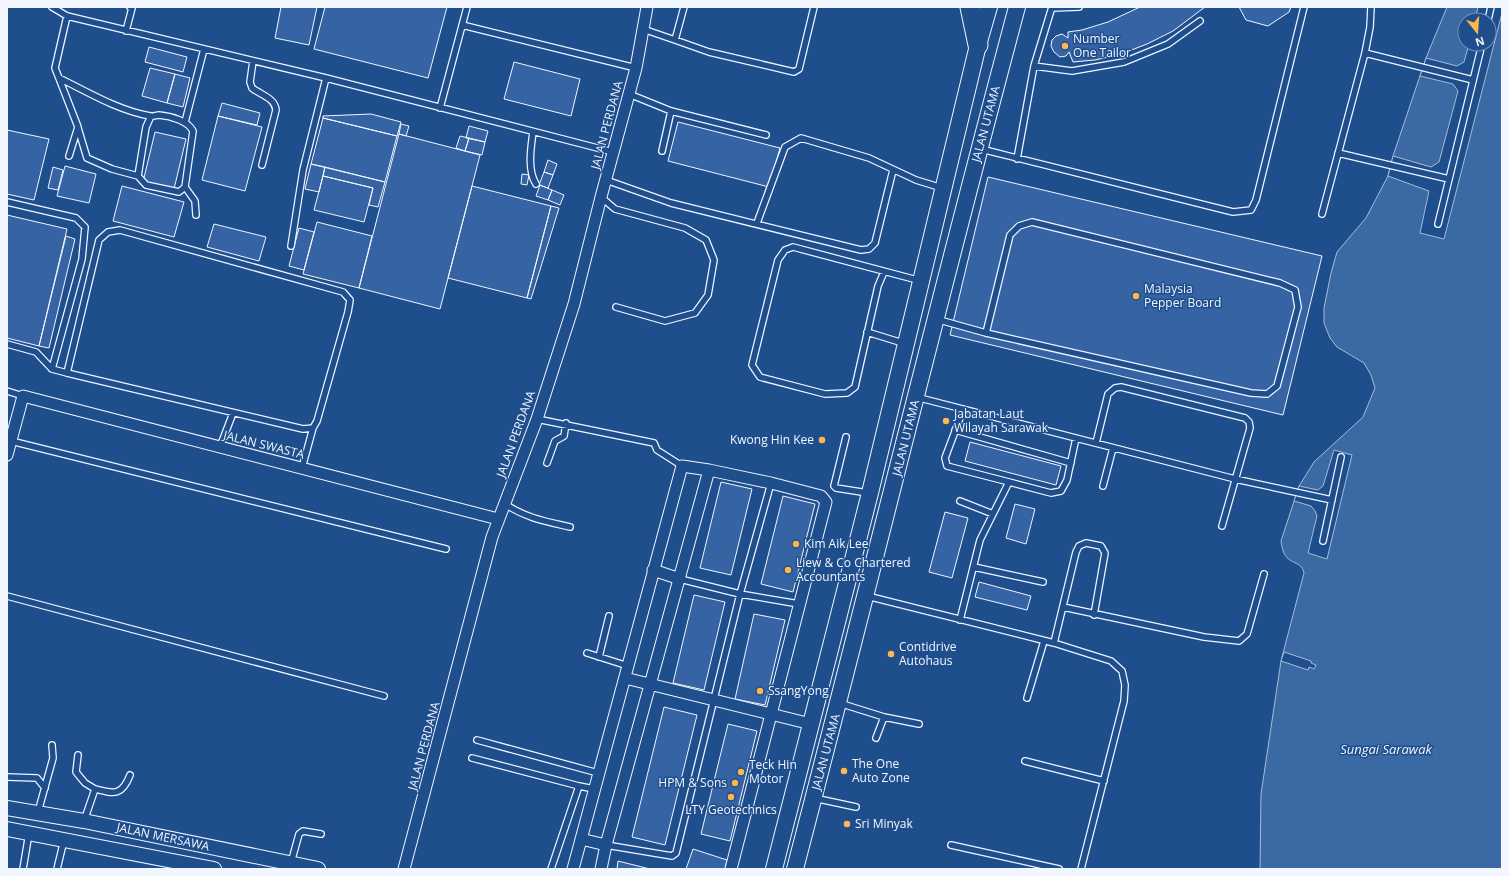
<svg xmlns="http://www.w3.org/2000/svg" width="1509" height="876" viewBox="0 0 1509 876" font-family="'Open Sans',sans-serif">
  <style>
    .water { fill: #3b69a3; stroke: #a8bbd7; fill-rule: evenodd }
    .pier { fill: #1f4e8c; stroke: #a8bbd7 }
    .building { fill: #3563a3; stroke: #f2f6ff }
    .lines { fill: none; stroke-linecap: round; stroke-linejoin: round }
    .service-casing { stroke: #f2f6ff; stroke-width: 8 }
    .minor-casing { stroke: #f2f6ff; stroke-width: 13 }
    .tertiary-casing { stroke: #f2f6ff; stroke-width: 16 }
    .secondary-casing { stroke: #f2f6ff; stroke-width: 18 }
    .trunk-casing { stroke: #f2f6ff; stroke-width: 21 }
    .service { stroke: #1f4e8c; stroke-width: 5.5 }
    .minor { stroke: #1f4e8c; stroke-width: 11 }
    .tertiary { stroke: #1f4e8c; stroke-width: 14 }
    .secondary { stroke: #1f4e8c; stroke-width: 16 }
    .trunk { stroke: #1f4e8c; stroke-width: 19 }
    .poi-dot { fill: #ffb74d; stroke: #1f4e8c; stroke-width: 1.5 }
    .labels { text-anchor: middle; stroke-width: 3; stroke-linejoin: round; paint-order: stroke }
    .poi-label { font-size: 12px; fill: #f2f6ff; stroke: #1f4e8c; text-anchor: start }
    .street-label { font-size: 12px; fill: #f2f6ff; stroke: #1f4e8c }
    .water-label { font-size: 13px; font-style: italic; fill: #f2f6ff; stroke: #1f4e8c }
  </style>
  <rect width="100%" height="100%" fill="#1f4e8c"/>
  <path class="water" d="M 1447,7 L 1502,7 L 1502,869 L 1260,869 L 1261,794 L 1281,661 L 1304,573 C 1301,557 1284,569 1281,541 L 1299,486 L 1314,462 L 1363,417 L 1375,388 L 1371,375 L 1364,363 L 1337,347 L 1330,338 L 1324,323 L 1324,308 L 1331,273 L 1337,252 L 1366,218 L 1388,176 L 1393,156 L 1426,58 ZM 1465,20 L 1489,20 L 1489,44 L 1465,44 Z"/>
  <path class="pier" d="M 1478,7 L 1502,7 L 1502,13 L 1444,239 L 1420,233 L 1429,191 L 1388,176 L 1393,156 L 1431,167 L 1439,162 L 1458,91 L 1453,84 L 1420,76 L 1426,58 L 1457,66 L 1464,62 L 1469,44 L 1489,44 L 1489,20 L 1475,20 Z
    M 1334,450 L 1352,455 L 1327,559 L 1308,553 L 1317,516 L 1315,511 L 1311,506 L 1294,501 L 1299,486 L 1318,490 L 1323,486 Z
    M 1284,652 L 1311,661 L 1311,663 L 1316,665 L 1314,669 L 1309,667 L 1308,670 L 1281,661 Z"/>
  <path class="building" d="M 281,7 L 317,7 L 309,45 L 275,38 Z
    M 325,7 L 447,7 L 428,78 L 314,49 Z
    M 1140,7 L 1205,7 L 1173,31 L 1147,44 L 1121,54 L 1095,60 L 1073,62 L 1069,52 L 1066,56 L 1060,57 L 1054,52 L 1051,46 L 1052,40 L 1056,36 L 1062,34 L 1068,38 L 1068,32 L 1082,30 L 1108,22 Z
    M 1239,7 L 1291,7 L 1289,12 L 1268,26 L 1246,20 Z
    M 149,47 L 187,57 L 183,72 L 145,62 Z
    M 514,62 L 580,79 L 571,116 L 504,99 Z
    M 150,68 L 175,74 L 167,103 L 142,96 Z
    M 175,74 L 190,78 L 183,107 L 167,103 Z
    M 222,103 L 260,113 L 257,125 L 218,116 Z
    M 371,114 L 401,122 L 397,136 L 323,118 L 323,116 Z
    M 218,116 L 262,127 L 245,191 L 202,180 Z
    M 323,118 L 397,136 L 385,182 L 311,164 Z
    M 678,122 L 780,148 L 769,187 L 668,161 Z
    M 401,124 L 409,126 L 406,136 L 399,134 Z
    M 469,126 L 488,131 L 485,142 L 466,138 Z
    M 7,130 L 49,139 L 34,200 L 7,194 Z
    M 155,132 L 186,139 L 174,189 L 143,182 Z
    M 399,134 L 480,155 L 440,309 L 359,288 Z
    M 460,136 L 469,138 L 465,151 L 456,148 Z
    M 469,138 L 485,142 L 482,155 L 465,151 Z
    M 548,160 L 557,164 L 553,175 L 544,172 Z
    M 311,164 L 325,167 L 319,192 L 305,189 Z
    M 65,166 L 96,174 L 89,203 L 57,196 Z
    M 53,167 L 63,170 L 58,190 L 48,188 Z
    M 325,167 L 385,182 L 378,207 L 369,205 L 373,188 L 323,176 Z
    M 544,172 L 553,175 L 548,188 L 539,185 Z
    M 522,174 L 529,175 L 527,185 L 521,184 Z
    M 323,176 L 373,188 L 364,222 L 314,210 Z
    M 988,177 L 1322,256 L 1283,415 L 950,335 Z
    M 540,185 L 552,190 L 548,200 L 536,196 Z
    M 122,186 L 184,202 L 174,237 L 113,221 Z
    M 472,186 L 551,206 L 527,298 L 448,278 Z
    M 552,190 L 564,195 L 560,205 L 548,200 Z
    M 551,206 L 559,208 L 531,299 L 527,298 Z
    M 7,215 L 67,229 L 39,346 L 7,338 Z
    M 317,222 L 372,236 L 359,288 L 303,274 Z
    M 214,224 L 266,237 L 259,261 L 207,247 Z
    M 299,228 L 314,232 L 304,270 L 289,266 Z
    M 66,236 L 75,239 L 49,348 L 39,346 Z
    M 970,442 L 1061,466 L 1056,485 L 965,461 Z
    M 721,482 L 752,489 L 731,575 L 700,568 Z
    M 783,496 L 815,504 L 793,592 L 761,584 Z
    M 1015,504 L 1035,509 L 1026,544 L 1006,538 Z
    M 945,512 L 968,518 L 952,578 L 929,572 Z
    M 979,582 L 1031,596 L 1027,610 L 975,597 Z
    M 694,595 L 725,602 L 704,690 L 673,683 Z
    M 754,614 L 785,620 L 765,705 L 735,699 Z
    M 664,707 L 697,715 L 665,845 L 632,837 Z
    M 728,724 L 757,731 L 730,841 L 701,834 Z
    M 693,849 L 727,860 L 725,869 L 686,869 Z
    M 618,861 L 650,869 L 617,869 Z"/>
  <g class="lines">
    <defs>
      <path id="service" d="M 52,7 L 67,16 L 326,78 L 613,152
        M 1052,8 L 1079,7
        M 67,16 L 55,68 L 78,127 L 69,156
        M 1488,20 L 1491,7
        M 462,25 L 636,68
        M 643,29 L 675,40 L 684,7
        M 126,31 L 132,8 L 130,7
        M 675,40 L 709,52 L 794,72 L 799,69 L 814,7
        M 1365,53 L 1473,80
        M 253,61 L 250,82 L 252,88 C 261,95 275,98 276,110 L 262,165
        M 1034,66 L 1072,71 L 1124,62 L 1168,44 L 1200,21
        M 59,78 C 88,92 117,110 150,116 C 153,117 156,115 159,115 C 171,116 188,121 193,131 L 185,187 L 195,201 L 196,215
        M 629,94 L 671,111 L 766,135
        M 440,108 L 467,7
        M 151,116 L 146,127 L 138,176 L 146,185 L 179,192 L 185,187
        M 185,122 L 204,49
        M 78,128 L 87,158 L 112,169 L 138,176
        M 533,132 C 531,147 527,170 536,184
        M 981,149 L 1233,212 L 1251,210 L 1256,200 L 1304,7
        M 662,151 L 671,111
        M 1338,153 L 1449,179
        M 1017,159 L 1034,66 L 1052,7
        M 606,180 L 671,203 L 861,250 L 869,249 L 875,243 L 893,170
        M 601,197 L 615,209 L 685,228 L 706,240 L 714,260 L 708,295 L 695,313 L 665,321 L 616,307
        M 7,202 L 76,218 L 85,227 L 82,259 L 52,369
        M 1322,214 L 1365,53 L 1370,27 L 1371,7
        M 757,223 L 785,147 L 801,138 L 869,158 L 916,180 L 942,188
        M 1438,224 L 1482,44
        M 291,246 L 303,170 L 326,78
        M 884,272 L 878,286 L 855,387 L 847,393 L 825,394 L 760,377 L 752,365 L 778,260 L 785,250 L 793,247 L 921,281
        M 936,319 L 986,333 L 1251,393 L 1267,394 L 1277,386 L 1298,307 L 1295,290 L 1280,283 L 1032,222 L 1019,226 L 1010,235 L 986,333
        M 867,332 L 906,344
        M 7,344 L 36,352 L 52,369 L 67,373 L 303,429 L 313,428 L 317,421 L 348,312 L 350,300 L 343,292 L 120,230 L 108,232 L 99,240 L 67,373
        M 7,391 L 23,396
        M 916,397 L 1235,479 L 1332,500
        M 537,419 L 654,443 L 657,450 L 682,466
        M 955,430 L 1071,463
        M 846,437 L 834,486 L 836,488 L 868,493
        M 11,441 L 446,549
        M 1096,443 L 1108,394 L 1115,388 L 1121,387 L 1245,418 L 1249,422 L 1250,428 L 1222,526
        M 220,447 L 233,413
        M 547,463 L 555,441 L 564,436 L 566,423
        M 302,468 L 313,428
        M 1009,482 L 1051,493 L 1061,491 L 1067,480 L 1076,438
        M 1103,486 L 1113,448
        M 960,501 L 993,514
        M 505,504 C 526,518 544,521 570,527
        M 1323,541 L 1341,457
        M 974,567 L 1043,582
        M 680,579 L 740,594 L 799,604
        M 7,596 L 384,696
        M 867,596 L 1054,643 L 1111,661 L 1122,671 L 1125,685 L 1124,701 L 1081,869
        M 1063,607 L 1204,637 L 1239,641 L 1247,634 L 1264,574
        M 960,620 L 980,540 L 1009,482 L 947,466 L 945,458 L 963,410
        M 1054,643 L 1076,552 L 1079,546 L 1086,543 L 1101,546 L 1105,553 L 1094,615
        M 587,653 L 628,666
        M 599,657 L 609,616
        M 1027,698 L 1044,641
        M 839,703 L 884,717 L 919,724
        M 876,738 L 884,717
        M 477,740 L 598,773
        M 78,755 L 76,772 L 85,783 L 95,789 L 84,821
        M 472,758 L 579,786
        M 1025,761 L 1104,781
        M 7,777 L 37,778 L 45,788
        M 95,789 C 115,794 122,796 130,775
        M 814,798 L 856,807
        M 38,812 L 53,758 L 52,745
        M 606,845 L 672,856 L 676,853 L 740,594 L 771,483
        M 951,845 L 1059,869
        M 291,863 L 299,834 L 303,831 L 321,834
        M 23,869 L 29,833
        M 57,869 L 64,840
        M 551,869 L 579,786 L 594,789"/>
      <path id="minor" d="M 7,455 L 23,396 L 498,519
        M 653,570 L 680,579
        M 625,678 L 811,724
        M 581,839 L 606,845
        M 404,869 L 492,537 L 537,419 L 574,304 L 601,197 L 636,68 L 647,7
        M 573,869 L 682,466 L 709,470
        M 601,869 L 606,845 L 709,470 L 771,483 L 821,496 L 826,502 L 731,869"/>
      <path id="tertiary" d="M 7,808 L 84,821 L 318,869
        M 7,829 L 214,869"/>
      <path id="secondary" d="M 774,869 L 870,493 L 978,45 L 989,7
        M 795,869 C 870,582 940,294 1017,7"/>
      <path id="trunk" d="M 970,7 L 978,45"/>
    </defs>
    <use href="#service" class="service-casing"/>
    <use href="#minor" class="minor-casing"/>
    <use href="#tertiary" class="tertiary-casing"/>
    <use href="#secondary" class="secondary-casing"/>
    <use href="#trunk" class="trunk-casing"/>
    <use href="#service" class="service"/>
    <use href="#minor" class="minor"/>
    <use href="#tertiary" class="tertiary"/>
    <use href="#secondary" class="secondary"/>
    <use href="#trunk" class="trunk"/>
  </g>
  <g class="poi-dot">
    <circle cx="1065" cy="46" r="4"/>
    <circle cx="1136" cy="296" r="4"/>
    <circle cx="946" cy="421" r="4"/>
    <circle cx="822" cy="440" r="4"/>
    <circle cx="796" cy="544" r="4"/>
    <circle cx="788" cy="570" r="4"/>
    <circle cx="891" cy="654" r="4"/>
    <circle cx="760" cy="691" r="4"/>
    <circle cx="844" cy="771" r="4"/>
    <circle cx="741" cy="772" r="4"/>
    <circle cx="735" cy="783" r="4"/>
    <circle cx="731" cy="797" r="4"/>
    <circle cx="847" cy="824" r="4"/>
  </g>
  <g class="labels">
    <g class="poi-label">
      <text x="1073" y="43">Number<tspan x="1073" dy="14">One Tailor</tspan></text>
      <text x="1144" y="293">Malaysia<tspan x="1144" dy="14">Pepper Board</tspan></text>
      <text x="954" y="418">Jabatan Laut<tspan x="954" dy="14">Wilayah Sarawak</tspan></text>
      <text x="814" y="444" text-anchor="end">Kwong Hin Kee</text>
      <text x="804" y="548">Kim Aik Lee</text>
      <text x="796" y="567">Liew &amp; Co Chartered<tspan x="796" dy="14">Accountants</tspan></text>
      <text x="899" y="651">Contidrive<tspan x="899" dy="14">Autohaus</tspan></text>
      <text x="768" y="695">SsangYong</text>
      <text x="852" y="768">The One<tspan x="852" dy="14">Auto Zone</tspan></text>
      <text x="749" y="769">Teck Hin<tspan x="749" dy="14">Motor</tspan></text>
      <text x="727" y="787" text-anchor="end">HPM &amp; Sons</text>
      <text x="731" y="814" text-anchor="middle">LTY Geotechnics</text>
      <text x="855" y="828">Sri Minyak</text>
    </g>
    <g class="street-label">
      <text transform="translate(986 124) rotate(-75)" y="4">JALAN UTAMA</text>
      <text transform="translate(607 125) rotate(-75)" y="4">JALAN PERDANA</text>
      <text transform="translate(516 434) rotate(-70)" y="4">JALAN PERDANA</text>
      <text transform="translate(906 438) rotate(-76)" y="4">JALAN UTAMA</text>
      <text transform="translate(264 445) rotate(14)" y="4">JALAN SWASTA</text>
      <text transform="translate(424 746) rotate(-75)" y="4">JALAN PERDANA</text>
      <text transform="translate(826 752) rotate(-75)" y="4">JALAN UTAMA</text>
      <text transform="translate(163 837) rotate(12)" y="4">JALAN MERSAWA</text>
    </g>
    <g class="water-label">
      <text x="1386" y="754">Sungai Sarawak</text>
    </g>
  </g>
  <rect width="1509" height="876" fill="none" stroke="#f2f6ff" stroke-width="16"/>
  <g transform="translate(1477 32) rotate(163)"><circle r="19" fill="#1f4e8c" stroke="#7391ba"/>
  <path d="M0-3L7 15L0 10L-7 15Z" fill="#ffb74d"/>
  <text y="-6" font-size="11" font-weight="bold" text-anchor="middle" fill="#f2f6ff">N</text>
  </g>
</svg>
